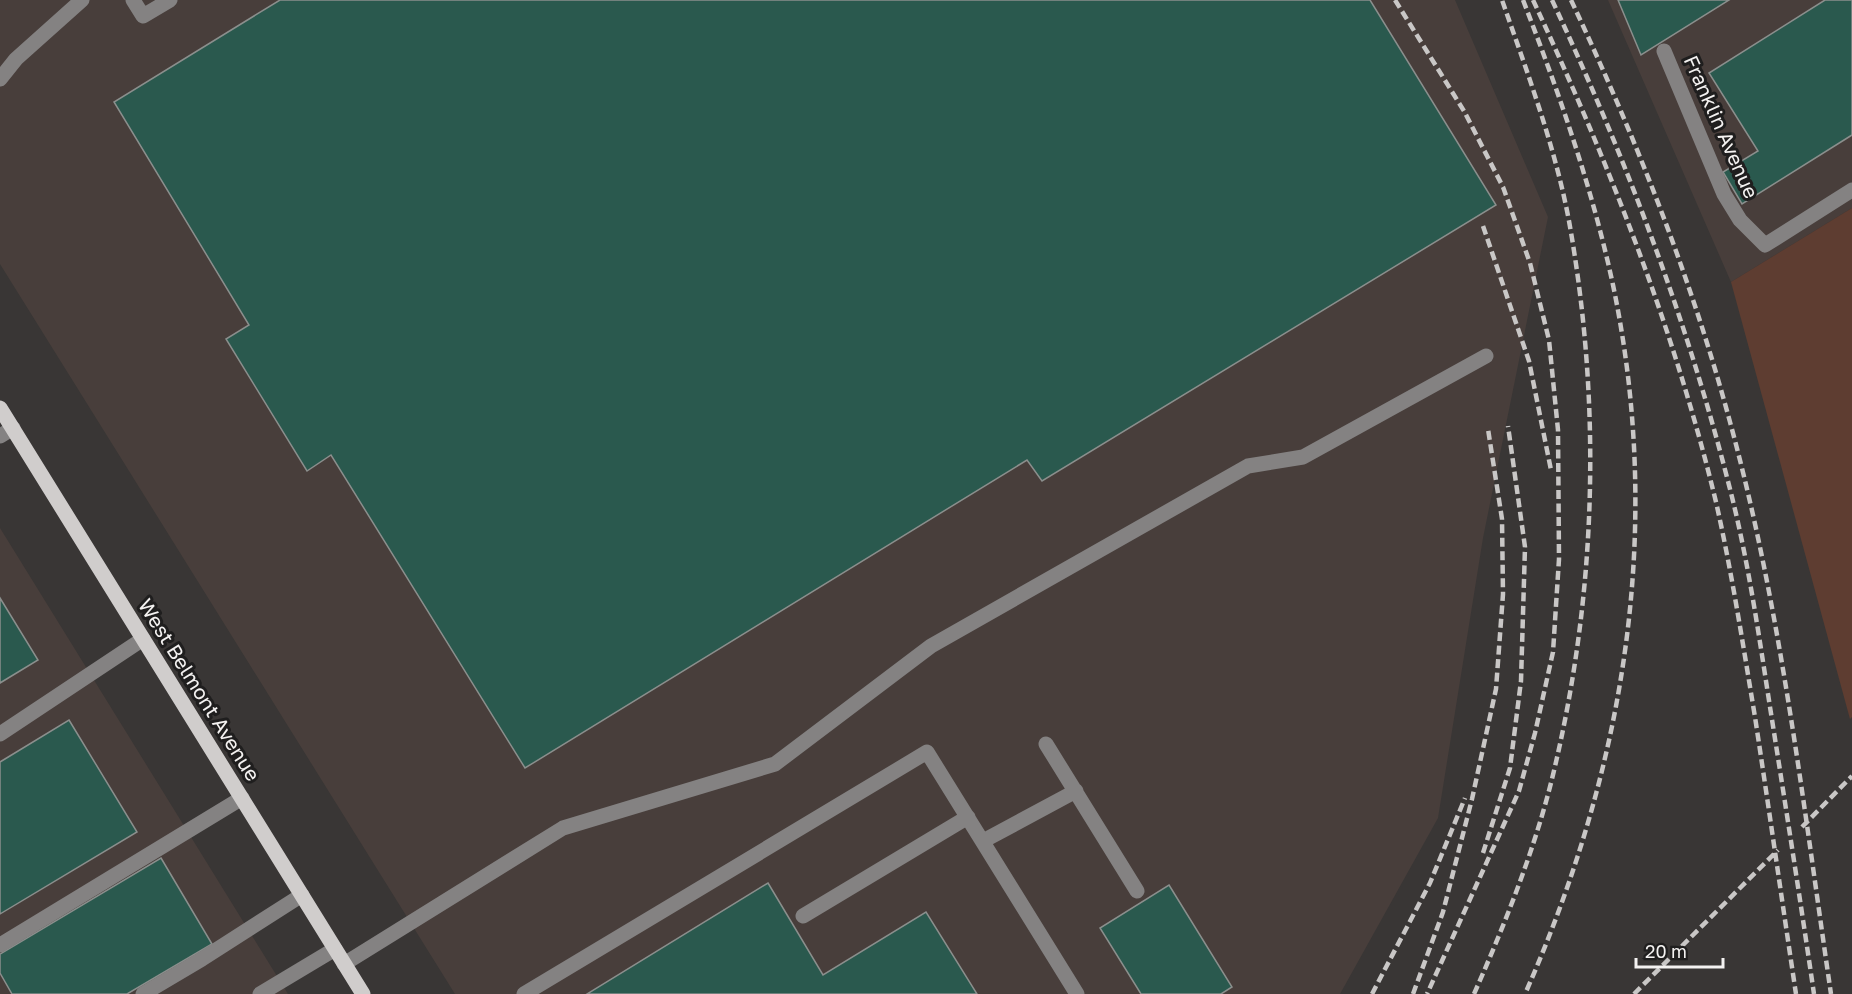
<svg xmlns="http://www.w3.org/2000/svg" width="1852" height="994" viewBox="0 0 1852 994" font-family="'Golos Text',sans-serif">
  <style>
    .built { fill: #483e3b }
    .green { fill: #5e3d31 }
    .building { fill: #2a594e; stroke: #8b8f8d; stroke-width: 1.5 }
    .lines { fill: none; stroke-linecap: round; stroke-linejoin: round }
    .minor { stroke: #848282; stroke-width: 15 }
    .major { stroke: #d0cdcc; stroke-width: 15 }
    .rail { stroke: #c9c7c6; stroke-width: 4.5; stroke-dasharray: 9 4.5; stroke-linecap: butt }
    .labels { text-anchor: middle; stroke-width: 6; stroke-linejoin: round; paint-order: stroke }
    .street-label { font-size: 20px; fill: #f4f2f1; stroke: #1f1e1e }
  </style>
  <rect width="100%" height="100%" fill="#393635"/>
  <path class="built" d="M 0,0 L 1455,0 L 1548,217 L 1483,538 L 1438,818 L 1340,994 L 455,994 L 0,264 Z
    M 1608,0 L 1852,0 L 1852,208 L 1731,282 Z
    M 0,528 L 288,994 L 0,994 Z"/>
  <path class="green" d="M 1852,208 L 1852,717 L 1850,719 L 1731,282 Z"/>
  <path class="building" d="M 280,0 L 1370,0 L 1496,205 L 1042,481 L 1027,460 L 525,768 L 331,455 L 307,471 L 226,339 L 249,325 L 114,102 Z
    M 1618,0 L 1729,0 L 1641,55 Z
    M 1825,0 L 1852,0 L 1852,135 L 1742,204 L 1723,172 L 1758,151 L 1709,73 Z
    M 0,598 L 38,660 L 0,683 Z
    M 69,720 L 137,832 L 0,914 L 0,762 Z
    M 161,858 L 212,944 L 127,994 L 12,994 L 0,973 L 0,954 Z
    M 768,883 L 823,975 L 926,912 L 977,994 L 587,994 Z
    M 1169,885 L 1232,987 L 1221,994 L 1141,994 L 1100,928 Z"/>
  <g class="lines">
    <path class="minor" d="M 133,0 L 143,16 L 170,0
      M 1664,51 L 1724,194 L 1740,220 L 1765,245 L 1852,190
      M 0,79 L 16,59 L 82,0
      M 0,436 L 13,428
      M 0,734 L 143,639
      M 1046,744 L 1137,891
      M 983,841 L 1076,791
      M 803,916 L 968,817
      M 0,945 L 242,798
      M 344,964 L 563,828 L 775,764 L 931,646 L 1248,466 L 1303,457 L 1486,356
      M 143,994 L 202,959 L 302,895
      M 260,994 L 335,949
      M 524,994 L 927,752 L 1077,994"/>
    <path class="major" d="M 0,408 L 363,994"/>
    <path class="rail" d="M 1395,0 L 1464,111 L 1503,187 L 1530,263 L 1549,340 L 1558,430 L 1559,559 L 1553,652 L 1535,733 L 1519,791 L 1427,994
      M 1523,0 C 1559,93 1592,187 1613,285 C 1664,529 1625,768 1525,994
      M 1533,0 C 1608,161 1674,328 1716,502 C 1732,573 1743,645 1755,717 C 1769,809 1782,901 1796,994
      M 1552,0 C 1627,160 1689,325 1732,497 C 1749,566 1759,636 1770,707 C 1785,802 1800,898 1814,994
      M 1571,0 C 1635,136 1691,277 1730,422 C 1781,609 1803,803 1831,994
      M 1483,226 L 1529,361 L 1551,470
      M 1802,827 L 1852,776
      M 1483,853 L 1510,768 L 1521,681 L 1525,547 L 1508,426
      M 1372,994 L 1430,883 L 1465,798
      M 1413,994 L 1443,912 L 1472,799 L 1496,689 L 1503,594 L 1502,519 L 1488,429
      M 1474,994 C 1507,919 1538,842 1556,762 C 1597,584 1601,400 1569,221 C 1555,146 1527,72 1502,0
      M 1634,994 L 1778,850"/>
  </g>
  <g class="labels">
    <g class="street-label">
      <text transform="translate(1721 127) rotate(66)" y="7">Franklin Avenue</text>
      <text transform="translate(199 690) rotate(58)" y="7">West Belmont Avenue</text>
    </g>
  </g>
  <path d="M1636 958v9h87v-9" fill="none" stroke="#f4f2f1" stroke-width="3"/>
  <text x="1645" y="958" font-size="18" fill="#f4f2f1" stroke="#1f1e1e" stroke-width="4.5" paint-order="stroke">20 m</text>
</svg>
